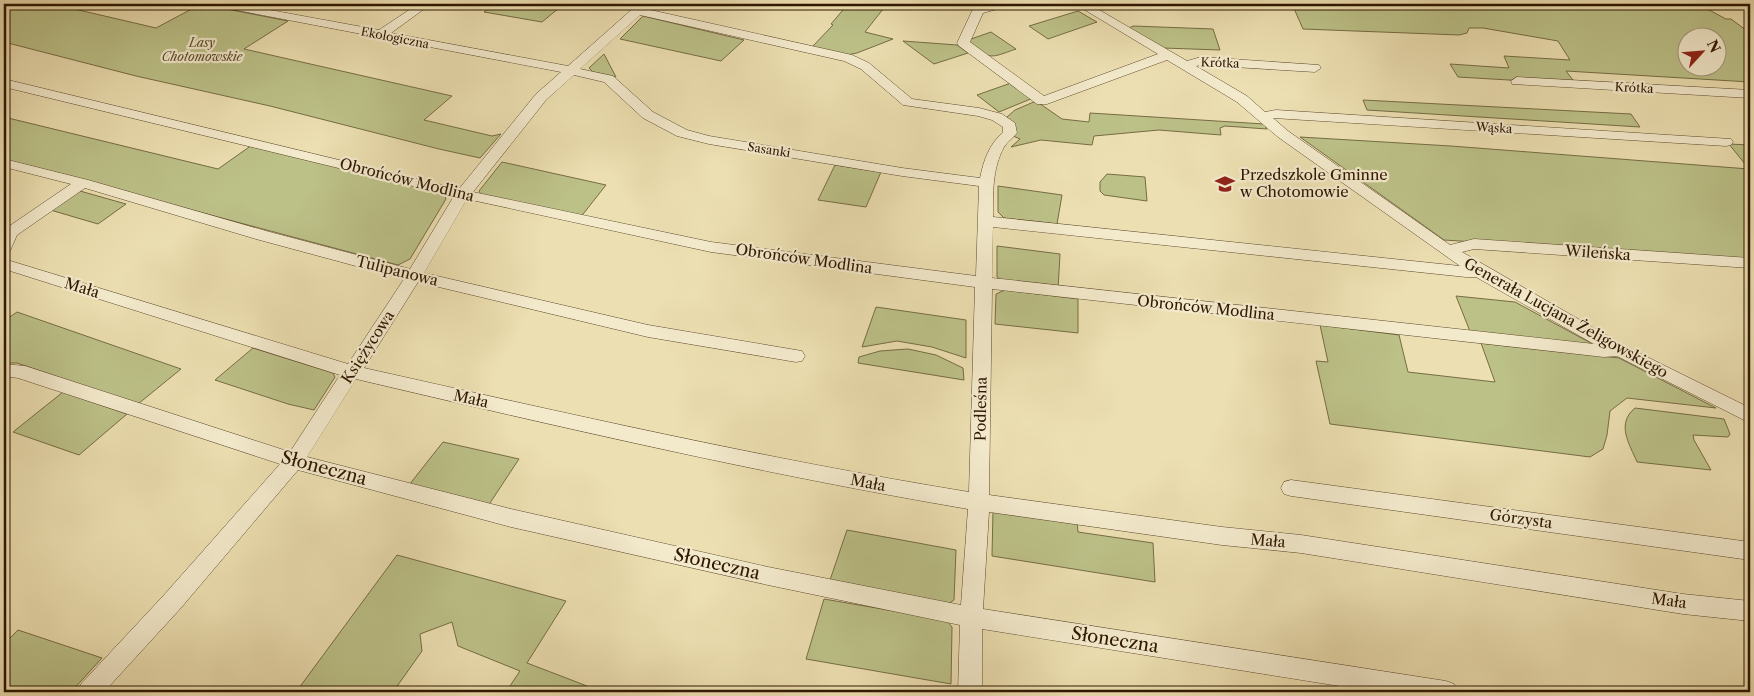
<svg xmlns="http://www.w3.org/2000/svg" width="1754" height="696" viewBox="0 0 1754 696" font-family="'Libre Caslon Text',serif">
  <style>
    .green { fill: #bcc188; stroke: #766c44; fill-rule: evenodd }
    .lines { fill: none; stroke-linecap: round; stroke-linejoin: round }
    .minor-casing { stroke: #5e482d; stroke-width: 1 }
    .minor { fill: #f3eacc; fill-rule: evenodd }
    .labels { text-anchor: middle; stroke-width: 4.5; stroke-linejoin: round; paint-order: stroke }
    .far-street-label { font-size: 12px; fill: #2f1601; stroke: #f3eacc }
    .far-park-label { font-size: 12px; font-style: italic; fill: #59492a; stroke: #f3eacc }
    .poi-label { font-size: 15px; fill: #2f1601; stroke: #f3eacc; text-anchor: start }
    .street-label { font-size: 15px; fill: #2f1601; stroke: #f3eacc }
    .near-street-label { font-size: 18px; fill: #2f1601; stroke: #f3eacc }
  </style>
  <rect width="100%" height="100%" fill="#ecdfb1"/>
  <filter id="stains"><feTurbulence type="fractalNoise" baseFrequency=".004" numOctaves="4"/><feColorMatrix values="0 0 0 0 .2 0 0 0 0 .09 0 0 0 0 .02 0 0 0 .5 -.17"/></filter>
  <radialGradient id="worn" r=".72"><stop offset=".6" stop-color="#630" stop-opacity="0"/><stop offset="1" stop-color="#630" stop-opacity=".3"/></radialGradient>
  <path class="green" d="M 4,4 L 53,4 L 156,28 L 201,4 L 288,21 L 244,49 L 452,96 L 424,120 L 492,136 L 501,134 L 480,158 L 439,149 L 270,106 L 136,76 L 4,42 Z
    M 495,4 L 564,4 L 542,22 L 484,12 Z
    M 848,4 L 887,4 L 865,32 L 893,39 L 857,53 L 847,55 L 812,47 L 833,25 L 831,24 Z
    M 1292,4 L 1442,7 L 1698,4 L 1726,19 L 1731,19 L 1750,33 L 1750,82 L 1566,71 L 1576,84 L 1458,77 L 1450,64 L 1509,68 L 1504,56 L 1570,60 L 1558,41 L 1483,28 L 1469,28 L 1467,33 L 1459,35 L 1303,29 ZM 1686,38 L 1716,38 L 1716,68 L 1686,68 Z
    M 1078,11 L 1097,22 L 1048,39 L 1029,26 Z
    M 643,16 L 744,40 L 721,61 L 620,39 Z
    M 1133,26 L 1213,29 L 1220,50 L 1163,48 L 1129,28 Z
    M 991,32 L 1016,49 C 990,58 992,60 968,44 L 971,39 Z
    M 903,41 L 957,45 L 968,53 L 934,64 Z
    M 604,54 L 616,77 L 593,72 L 589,68 Z
    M 1011,83 L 1033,98 L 999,112 L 977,95 Z
    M 1363,100 L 1631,114 L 1640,127 L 1367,110 Z
    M 1036,101 L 1062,119 L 1089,122 L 1090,113 L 1264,124 L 1267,129 L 1225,126 L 1220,128 L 1221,135 L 1159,130 L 1094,136 L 1092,145 L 1041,140 L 1011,147 L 1020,139 L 1013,136 L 1007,117 L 1015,110 Z
    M 4,117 L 218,169 L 252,145 L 443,193 L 446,199 L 410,259 L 398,265 L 4,160 Z
    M 1300,137 L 1451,146 L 1749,169 L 1729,144 L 1750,145 L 1750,260 L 1444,240 Z
    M 502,162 L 606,185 L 580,218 L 482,196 L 479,191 Z
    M 835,165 L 881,172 L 866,207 L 818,200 Z
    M 1107,174 L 1145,177 L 1147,201 L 1104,195 L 1100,191 L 1100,182 Z
    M 998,186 L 1062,195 L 1057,224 L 1004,218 L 998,212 Z
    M 80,191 L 126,204 L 98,224 L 47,209 Z
    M 997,246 L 1060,254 L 1058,290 L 1007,284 L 997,277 Z
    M 1005,290 L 1078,299 L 1078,333 L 995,324 L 996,294 Z
    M 1456,296 L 1515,302 L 1600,348 L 1471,334 Z
    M 876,307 L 966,320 L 966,358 L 932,347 L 897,341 L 862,347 Z
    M 17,312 L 181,369 L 138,404 L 17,363 L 4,363 L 4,321 Z
    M 1320,325 L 1399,335 L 1408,372 L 1495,382 L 1481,343 L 1619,358 L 1716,408 L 1627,398 L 1610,411 L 1607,435 L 1603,449 L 1590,457 L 1330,424 L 1316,361 L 1328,362 Z
    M 253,348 L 333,373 L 335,377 L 314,410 L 288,404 L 215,380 Z
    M 908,349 L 936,355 L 963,368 L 964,380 L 858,363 L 859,357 L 880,351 Z
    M 63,392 L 127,414 L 79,455 L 13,432 Z
    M 1635,408 L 1724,419 L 1730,434 L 1728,437 L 1693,435 L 1694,440 L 1711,470 L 1637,462 C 1629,443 1616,424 1635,408 Z
    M 443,442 L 519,459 L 488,506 L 409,485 Z
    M 993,511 L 1077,520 L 1078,532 L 1153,543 L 1155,582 L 992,556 Z
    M 847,530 L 956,550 L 954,600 L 947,605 L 829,583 Z
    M 397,555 L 566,601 L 527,663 L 587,686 L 589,692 L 506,692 L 520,671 L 458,646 L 452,622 L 420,634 L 422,651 L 393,692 L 296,692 Z
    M 824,599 L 946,620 L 952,627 L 951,684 L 806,659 Z
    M 18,630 L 102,658 L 71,692 L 4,692 L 4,644 Z"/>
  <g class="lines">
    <defs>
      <path id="minor" d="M 214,4 L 237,4 L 379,30 L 418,4 L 431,4 L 391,33 L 568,66 L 638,4 L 651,4 L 646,9 L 852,55 L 869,63 L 912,99 L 979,108 L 1002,114 L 1015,123 L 1017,133 C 1013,138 1007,142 1004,147 C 992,169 993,194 993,217 L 1460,266 L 1278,137 L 1237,102 L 1167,60 L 1047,104 L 1037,104 L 959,46 L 957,43 L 972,11 L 974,9 L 992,4 L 1010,4 L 1008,6 L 983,13 L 970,42 L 1044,96 L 1158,54 L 1075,4 L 1089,4 L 1187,61 L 1201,57 L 1319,65 L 1321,68 L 1315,72 L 1201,65 L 1196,66 L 1247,96 L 1265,112 L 1276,110 L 1731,139 L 1733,142 L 1731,145 L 1726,146 L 1273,118 L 1288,131 L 1450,245 L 1474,239 L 1750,258 L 1750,268 L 1474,249 L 1462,252 L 1625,346 L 1750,408 L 1750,423 L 1617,356 L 1604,357 L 992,289 L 989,495 L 1222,527 L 1301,535 L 1683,594 L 1750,601 L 1750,621 L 1683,614 L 1301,553 L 1222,545 L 989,512 L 983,609 L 1446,681 L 1454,684 L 1458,692 L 1377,692 L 982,629 L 982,692 L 958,692 L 960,625 L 768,585 L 511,527 L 298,470 L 180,609 L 104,692 L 77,692 L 81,684 L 164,595 L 280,464 L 18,378 L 4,376 L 4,364 L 25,366 L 290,452 L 340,375 L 4,269 L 4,259 L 348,364 L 404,279 L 256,239 L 85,188 L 17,235 L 10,251 L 4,252 L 5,229 L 71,184 L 4,167 L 4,159 L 88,180 L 266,231 L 410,269 L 454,196 L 4,87 L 4,79 L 459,189 L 536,94 L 561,72 L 220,7 ZM 640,15 L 844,61 L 861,69 L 903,105 L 978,116 L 992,120 L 1003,127 L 1003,132 C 989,145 984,159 980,178 L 902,168 L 709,136 L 687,130 L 653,112 L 613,76 L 580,69 ZM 574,75 L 604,82 L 643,118 L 677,136 L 709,144 L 902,176 L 979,186 L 976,276 L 711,242 L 473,192 L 546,100 ZM 467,199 L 711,252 L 975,287 L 969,492 C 766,459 565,413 364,368 L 418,282 L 648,337 L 796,362 L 802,361 L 805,356 L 802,351 L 796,350 L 648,325 L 424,273 ZM 993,227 L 1466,277 L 1476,277 L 1594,344 L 992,278 ZM 356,379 C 559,427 763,474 968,509 L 961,605 L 768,567 L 511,509 L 307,457 Z
        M 1517,77 L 1750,90 L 1750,98 L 1512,84 L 1511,81 Z
        M 1291,480 L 1750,542 L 1750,560 L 1291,496 L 1284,494 L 1281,488 L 1284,482 Z"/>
    </defs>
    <use href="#minor" class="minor-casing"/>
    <use href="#minor" class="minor"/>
  </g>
  <defs>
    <symbol id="school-bare" viewBox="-9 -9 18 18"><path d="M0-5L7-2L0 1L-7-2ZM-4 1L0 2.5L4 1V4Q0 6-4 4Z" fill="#8f2418" stroke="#f3eacc" stroke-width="2.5" paint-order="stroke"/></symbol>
  </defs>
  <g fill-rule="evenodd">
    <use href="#school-bare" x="1211" y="170" width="28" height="28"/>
  </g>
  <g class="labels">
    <g class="far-street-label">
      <text transform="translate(395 38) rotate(11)" y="4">Ekologiczna</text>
      <text transform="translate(1220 63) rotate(2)" y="4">Krótka</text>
      <text transform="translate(1634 88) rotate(3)" y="4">Krótka</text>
      <text transform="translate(1494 128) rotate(4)" y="4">Wąska</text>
      <text transform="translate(769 150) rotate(9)" y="4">Sasanki</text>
    </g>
    <g class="far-park-label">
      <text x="202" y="47">Lasy<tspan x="202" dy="14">Chotomowskie</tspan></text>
    </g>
    <g class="poi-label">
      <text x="1240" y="180">Przedszkole Gminne<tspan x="1240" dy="17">w Chotomowie</tspan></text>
    </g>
    <g class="street-label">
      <text transform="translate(407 180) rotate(14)" y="5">Obrońców Modlina</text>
      <text transform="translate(1598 253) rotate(4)" y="5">Wileńska</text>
      <text transform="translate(804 259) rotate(8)" y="5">Obrońców Modlina</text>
      <text transform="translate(397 271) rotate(14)" y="5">Tulipanowa</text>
      <text transform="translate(82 288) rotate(17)" y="5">Mała</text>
      <text transform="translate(1206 308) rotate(6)" y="5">Obrońców Modlina</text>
      <text transform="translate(1566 318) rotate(29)" y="5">Generała Lucjana Żeligowskiego</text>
      <text transform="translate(368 347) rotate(-57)" y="5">Księżycowa</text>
      <text transform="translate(471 399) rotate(13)" y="5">Mała</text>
      <text transform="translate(981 409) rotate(-89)" y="5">Podleśna</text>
      <text transform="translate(868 483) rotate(11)" y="5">Mała</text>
      <text transform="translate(1521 519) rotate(8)" y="5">Górzysta</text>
      <text transform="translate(1268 541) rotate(5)" y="5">Mała</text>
      <text transform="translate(1669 601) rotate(8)" y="5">Mała</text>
    </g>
    <g class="near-street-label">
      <text transform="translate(324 468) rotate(15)" y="6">Słoneczna</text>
      <text transform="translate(717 564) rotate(13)" y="6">Słoneczna</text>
      <text transform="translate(1115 640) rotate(9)" y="6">Słoneczna</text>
    </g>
  </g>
  <rect width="1754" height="696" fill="none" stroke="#ecdfb1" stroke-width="20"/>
  <rect x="5" y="5" width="1744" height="686" fill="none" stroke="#2f1601" stroke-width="2.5"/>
  <rect x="10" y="10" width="1734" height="676" fill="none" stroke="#2f1601"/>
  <g transform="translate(1702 52) rotate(64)"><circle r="24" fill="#f3eacc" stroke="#a5957b"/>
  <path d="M0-4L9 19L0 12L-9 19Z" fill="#8f2418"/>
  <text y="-8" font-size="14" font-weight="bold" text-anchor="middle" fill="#2f1601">N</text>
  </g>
  <rect width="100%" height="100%" filter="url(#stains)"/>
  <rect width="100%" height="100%" fill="url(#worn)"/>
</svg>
